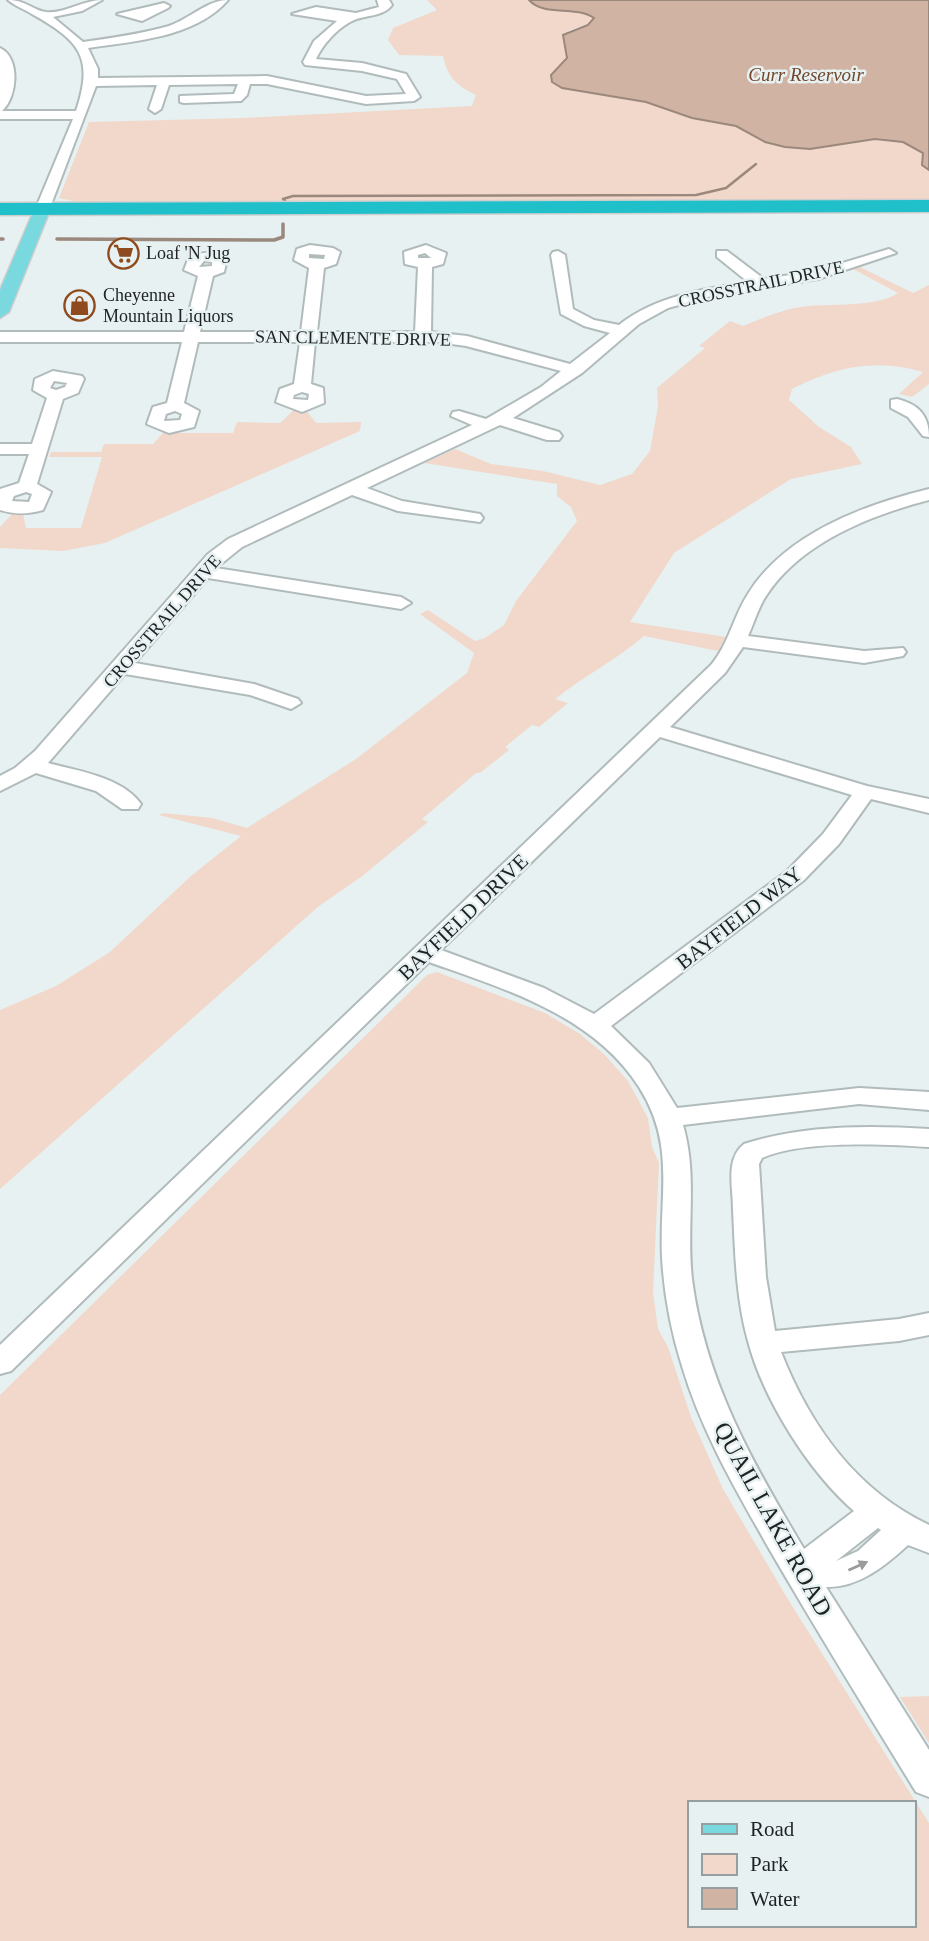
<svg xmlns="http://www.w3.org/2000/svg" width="929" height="1941" viewBox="0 0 929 1941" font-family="Georgia,serif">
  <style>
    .green { fill: #f1d8ca; fill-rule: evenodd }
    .water { fill: #d0b3a2; stroke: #9b887c; stroke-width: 2 }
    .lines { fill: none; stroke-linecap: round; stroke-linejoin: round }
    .stream-far1 { stroke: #9b887c; stroke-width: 2.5 }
    .stream { stroke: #9b887c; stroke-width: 3.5 }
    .minor-casing { stroke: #b1bbbb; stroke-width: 4 }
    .major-casing { stroke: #cecece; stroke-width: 3 }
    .highway-casing { stroke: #cecece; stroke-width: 3 }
    .minor { fill: #fff; fill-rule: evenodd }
    .major { fill: #79d9df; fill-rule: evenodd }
    .highway { fill: #1fc0ca; fill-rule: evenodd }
    .oneway { fill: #9a9c9c }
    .labels { text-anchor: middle; stroke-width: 5; stroke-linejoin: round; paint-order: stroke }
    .far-poi-label { font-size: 18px; fill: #1e2222; stroke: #e7f1f2; text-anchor: start }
    .far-street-label { font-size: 18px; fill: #1e2222; stroke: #e7f1f2 }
    .far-water-label { font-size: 19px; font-style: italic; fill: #72472c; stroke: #e7f1f2 }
    .street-label { font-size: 21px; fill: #1e2222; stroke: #e7f1f2 }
    .near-street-label { font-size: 24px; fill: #1e2222; stroke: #e7f1f2 }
  </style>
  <rect width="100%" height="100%" fill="#e7f1f2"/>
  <path class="green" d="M 427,0 L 529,0 L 545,8 L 583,12 L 594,18 L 594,22 L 568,31 L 564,44 L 569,51 L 561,66 L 562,88 L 646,102 L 692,118 L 736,126 L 749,133 L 833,146 L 866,139 L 893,140 L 910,145 L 923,153 L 925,168 L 929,170 L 929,203 L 93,205 L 59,198 L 89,122 L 244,118 L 472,106 L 476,95 C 456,85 448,78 443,56 L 399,55 L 388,40 L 393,28 L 437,10 Z
    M 860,267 L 913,293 L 929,285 L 929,384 L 912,397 L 899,394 L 923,372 C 876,358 835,367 792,389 L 789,400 L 819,427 L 851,447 L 862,464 L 791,479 L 674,553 L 630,622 L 726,637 L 718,651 L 644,636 C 616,660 584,676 555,699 L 568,703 L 539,727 L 532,725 L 505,747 L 509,750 L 480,773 L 476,773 L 422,819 L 428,822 L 361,877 L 319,906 L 0,1189 L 0,1010 L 56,986 L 110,952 L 191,876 L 241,836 L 159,815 L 163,813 L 212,818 L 247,828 L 356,759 L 467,673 L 474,653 L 420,614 L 428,610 L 475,641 L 485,638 L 504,625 L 516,601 L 577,521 L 571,507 L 557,496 L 557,484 L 424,463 L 455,449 L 491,464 L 543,471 L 600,485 L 632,474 L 650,451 L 658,406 L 657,388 L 705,348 L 699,346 L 730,321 L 743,326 C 758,320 774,313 790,309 C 820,301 873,310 898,293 L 853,269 Z
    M 295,409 L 306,410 L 316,423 L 361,422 L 360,431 L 105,543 L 63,551 L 0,548 L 0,527 L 12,514 L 23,514 L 26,528 L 81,528 L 102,457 L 49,457 L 51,452 L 101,452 L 104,444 L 153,444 L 163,433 L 233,433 L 237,422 L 280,423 Z
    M 437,972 L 545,1013 L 580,1034 L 605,1055 L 628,1081 L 648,1118 L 652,1147 L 659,1163 L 653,1292 L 658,1329 L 668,1347 L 691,1417 L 723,1489 L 789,1601 L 929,1823 L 929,1941 L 0,1941 L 0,1395 L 427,975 ZM 689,1803 L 913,1803 L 913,1925 L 689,1925 Z
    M 929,1696 L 929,1743 L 900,1697 Z"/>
  <path class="water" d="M 529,0 L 929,0 L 929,170 L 922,165 L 923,153 L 903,142 L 875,139 L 810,149 L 785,147 L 765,142 L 736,126 L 692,118 L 646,102 L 562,88 L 552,82 L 551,75 L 567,58 L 563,35 L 588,25 L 594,18 C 575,5 544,17 529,0 Z"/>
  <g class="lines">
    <path class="stream-far1" d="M 288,204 L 283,199 L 293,196 L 696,195 L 726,188 L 756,164"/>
    <path class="stream" d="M 0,239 L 3,239
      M 57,239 L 274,240 L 283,237 L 283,224"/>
    <defs>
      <path id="minor" d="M 8,0 C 26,0 32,10 46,12 C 65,14 83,0 102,0 L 82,11 L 53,17 L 83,42 C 112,38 141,34 169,26 C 189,19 208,0 228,0 C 195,38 134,41 88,48 L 98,69 L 98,78 L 267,76 L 366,96 L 406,94 L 397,79 L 362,71 L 305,65 L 303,62 L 314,41 L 337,21 L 292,14 L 316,7 L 356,13 L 379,7 L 377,0 L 389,0 L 392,5 C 382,18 364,14 350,22 C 336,30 323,44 316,59 L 362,63 L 406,74 L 420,97 L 414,101 L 366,104 L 267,84 L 250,84 L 247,95 L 241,101 L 184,103 L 180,102 L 180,96 L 234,94 L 238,84 L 169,85 L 161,109 L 155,113 L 149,109 L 157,85 L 96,86 L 49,210 L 42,214 L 35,210 L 73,119 L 0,119 L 0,48 C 21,58 17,98 2,111 L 76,111 C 94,57 80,41 32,14 C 24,9 15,6 8,0 Z
        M 164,3 L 170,6 L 168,8 L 142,21 L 117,14 Z
        M 310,245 L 333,248 L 340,252 L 336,264 L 324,268 L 317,332 L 415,332 L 418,267 L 405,264 L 404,252 L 426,245 L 446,253 L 443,264 L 432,267 L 431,332 L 467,336 L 570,364 L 610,333 L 584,326 L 561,314 L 551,255 L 553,252 L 558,251 L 565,255 L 573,309 L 594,320 L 619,325 C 656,296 703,289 748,282 L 717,257 L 717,251 L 727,251 L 764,279 L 816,271 L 889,249 L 896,253 L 818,279 L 707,297 L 668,308 L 639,324 L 582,373 L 513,418 L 559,432 L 562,436 L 559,440 L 547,440 L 500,425 L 367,488 L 402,501 L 480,514 L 483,518 L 480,522 L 398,511 L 352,495 L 242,547 L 216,568 L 401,597 L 411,603 L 401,609 L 208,578 L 135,663 L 254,684 L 298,699 L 301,703 L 291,709 L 250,695 L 125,674 L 48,763 C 78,771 122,777 141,804 L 138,809 L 122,809 L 96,791 L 36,773 L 0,791 L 0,776 L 15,768 L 35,751 L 208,554 L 228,539 L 472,425 L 451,416 L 453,412 L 459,411 L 486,419 L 541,387 L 561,371 L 466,346 L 437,342 L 315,342 L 311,384 L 323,388 L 324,403 L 302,412 L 276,402 L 280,389 L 294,384 L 300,342 L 198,342 L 184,403 L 199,411 L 194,427 L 169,433 L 147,424 L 153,407 L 167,403 L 182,342 L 0,342 L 0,332 L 184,332 L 198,276 L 184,270 L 189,257 C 201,253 217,249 227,258 L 224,272 L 213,276 L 200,332 L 301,332 L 309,268 L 294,260 L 297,249 ZM 425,253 L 431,258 L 418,258 L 418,255 ZM 309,254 L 325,255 L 324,259 L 309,258 ZM 204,261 L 212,262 L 212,266 L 199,267 ZM 302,392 L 309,394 L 308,400 L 293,399 L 294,395 ZM 175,411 L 182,414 L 180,420 L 164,421 L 166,414 Z
        M 53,371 L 82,376 L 84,379 L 78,393 L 63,399 L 37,484 L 51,492 L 43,510 C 28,514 15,515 0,510 L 0,489 L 19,483 L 29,454 L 0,454 L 0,444 L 32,444 L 47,398 L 33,390 L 35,379 ZM 54,381 L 67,383 L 65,387 L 56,390 L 50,388 ZM 26,492 L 32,494 L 29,502 L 12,501 L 14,496 Z
        M 897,399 C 918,404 929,415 929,437 L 923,436 L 908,417 L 891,408 L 891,400 Z
        M 929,489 L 929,500 C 871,515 800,543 766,596 C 758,608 754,623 748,636 L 864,651 L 903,648 L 906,652 L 903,656 L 864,663 L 743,647 L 725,673 L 670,727 L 867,786 L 929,799 L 929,813 L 871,799 L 839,844 L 803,881 L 611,1026 L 649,1063 L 677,1108 L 859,1088 L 929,1092 L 929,1110 L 859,1104 L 683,1125 C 698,1176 686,1227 692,1279 C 705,1380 753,1464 804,1549 L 854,1511 C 809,1472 763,1399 748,1341 C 736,1298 735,1253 733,1209 C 733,1187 725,1159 744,1144 C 802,1125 869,1125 929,1129 L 929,1147 C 886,1144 801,1140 762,1158 L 759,1164 L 766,1277 L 775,1331 L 899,1319 L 929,1313 L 929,1335 L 899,1341 L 781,1352 C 810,1426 857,1491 929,1525 L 929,1553 L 908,1545 C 886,1565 859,1588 826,1587 L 929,1750 L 929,1797 L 916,1792 C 867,1712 818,1633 771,1552 C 737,1492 702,1433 682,1366 C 671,1331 664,1294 662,1257 C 659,1194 676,1145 639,1087 C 593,1015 505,989 429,962 L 11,1371 L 0,1374 L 0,1345 L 711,665 C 729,644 733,617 748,594 C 785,534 863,505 929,489 ZM 660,737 L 852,795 L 823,834 L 787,871 L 594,1014 L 544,988 L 441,950 ZM 878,1528 L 881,1530 L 858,1551 L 836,1561 Z"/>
      <path id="major" d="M 42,205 L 50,210 L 9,312 L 0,318 L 0,290 L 34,210 Z"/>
      <path id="highway" d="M 929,200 L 929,212 L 0,215 L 0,203 Z"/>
    </defs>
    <use href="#minor" class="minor-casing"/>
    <use href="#major" class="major-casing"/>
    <use href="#highway" class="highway-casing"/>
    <use href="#minor" class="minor"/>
    <use href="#major" class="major"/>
    <use href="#highway" class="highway"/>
  </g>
  <defs><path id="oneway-solid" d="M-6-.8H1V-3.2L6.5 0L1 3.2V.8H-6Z" transform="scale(1.75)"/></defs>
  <use class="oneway" href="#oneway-solid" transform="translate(858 1566) rotate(-24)"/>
  <defs>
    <symbol id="supermarket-ring" viewBox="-11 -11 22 22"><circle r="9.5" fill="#e7f1f2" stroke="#8f4b1d" stroke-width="1.5"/><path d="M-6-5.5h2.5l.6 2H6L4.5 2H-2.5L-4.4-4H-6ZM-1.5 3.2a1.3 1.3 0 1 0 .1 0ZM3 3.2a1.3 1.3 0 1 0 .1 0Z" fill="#8f4b1d"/></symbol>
    <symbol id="shop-ring" viewBox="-11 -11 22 22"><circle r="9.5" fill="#e7f1f2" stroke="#8f4b1d" stroke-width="1.5"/><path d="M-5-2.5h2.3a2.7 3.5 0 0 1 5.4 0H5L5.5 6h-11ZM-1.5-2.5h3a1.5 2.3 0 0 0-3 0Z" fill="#8f4b1d"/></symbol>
  </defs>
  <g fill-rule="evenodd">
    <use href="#supermarket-ring" x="106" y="236" width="35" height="35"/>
    <use href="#shop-ring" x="62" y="288" width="35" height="35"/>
  </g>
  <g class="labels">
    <g class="far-poi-label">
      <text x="146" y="259">Loaf 'N Jug</text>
      <text x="103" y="301">Cheyenne<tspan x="103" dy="21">Mountain Liquors</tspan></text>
    </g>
    <g class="far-street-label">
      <text transform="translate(761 284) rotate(-12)" y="6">CROSSTRAIL DRIVE</text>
      <text transform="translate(353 338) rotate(1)" y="6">SAN CLEMENTE DRIVE</text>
      <text transform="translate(162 621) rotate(-49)" y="6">CROSSTRAIL DRIVE</text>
    </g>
    <g class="far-water-label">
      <text x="806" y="81">Curr Reservoir</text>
    </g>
    <g class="street-label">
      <text transform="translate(463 917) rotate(-44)" y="7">BAYFIELD DRIVE</text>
      <text transform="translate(739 918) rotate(-38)" y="7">BAYFIELD WAY</text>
    </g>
    <g class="near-street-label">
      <text transform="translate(773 1519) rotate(61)" y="8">QUAIL LAKE ROAD</text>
    </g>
  </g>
  <rect x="688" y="1801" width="228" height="126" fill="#e7f1f2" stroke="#979e9f" stroke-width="2"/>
  <rect x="702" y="1824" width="35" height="10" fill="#79d9df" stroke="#979e9f" stroke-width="2"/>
  <text x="750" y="1836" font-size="21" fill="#1e2222">Road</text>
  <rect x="702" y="1854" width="35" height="21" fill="#f1d8ca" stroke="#979e9f" stroke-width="2"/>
  <text x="750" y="1871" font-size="21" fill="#1e2222">Park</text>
  <rect x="702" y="1888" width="35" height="21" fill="#d0b3a2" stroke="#979e9f" stroke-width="2"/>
  <text x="750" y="1906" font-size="21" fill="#1e2222">Water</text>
</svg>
